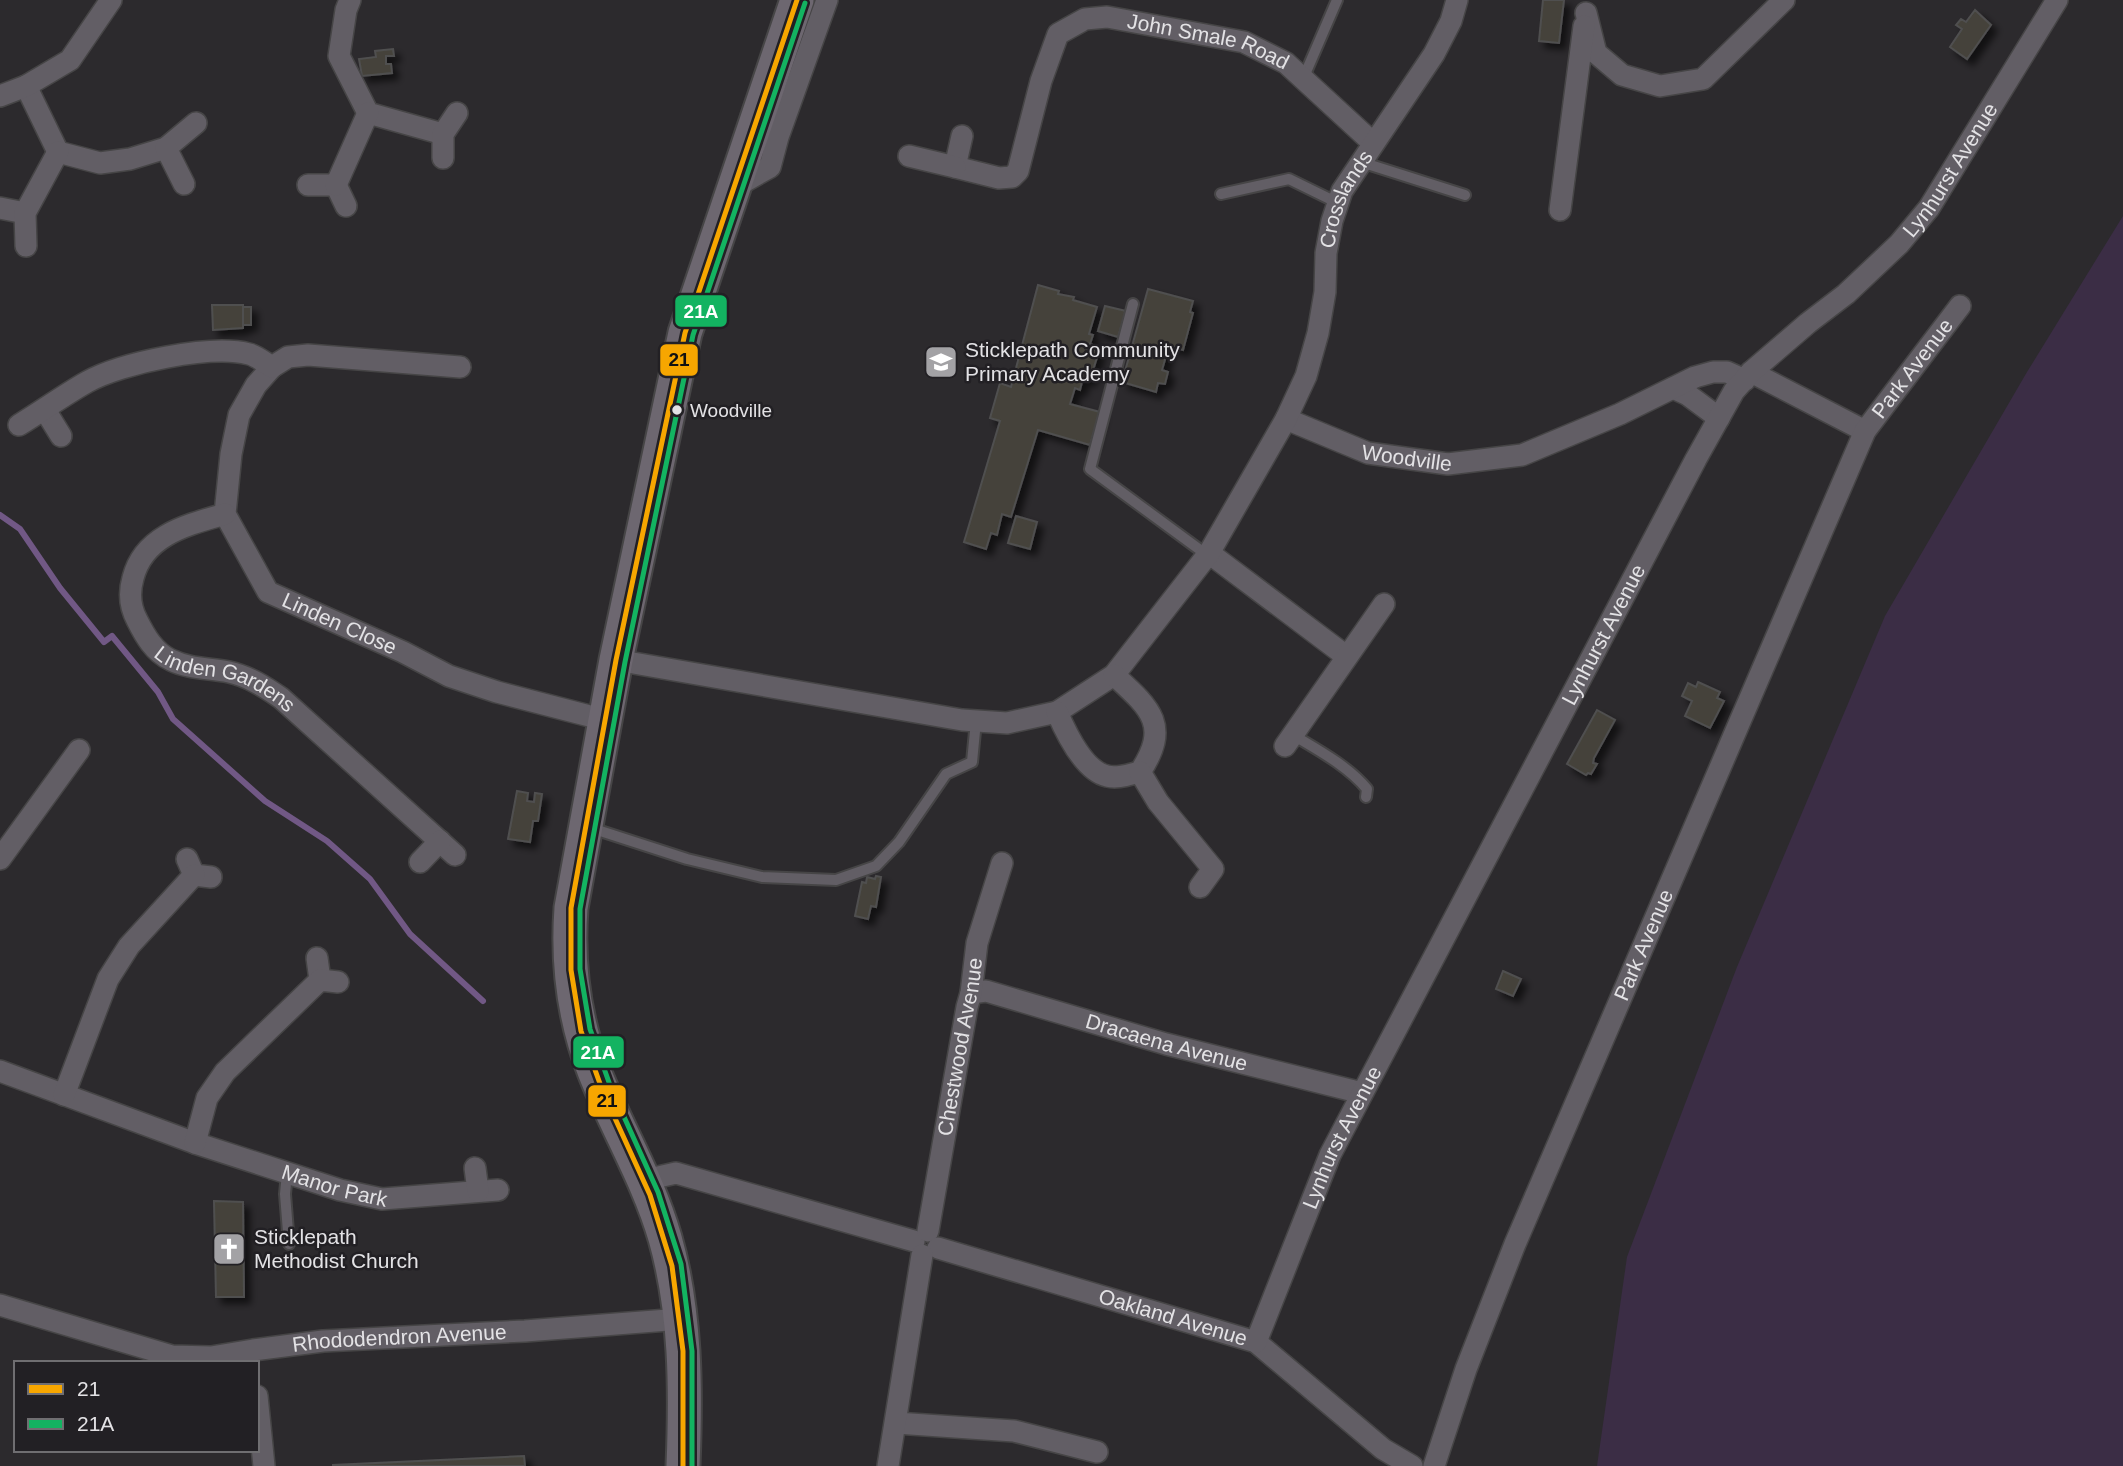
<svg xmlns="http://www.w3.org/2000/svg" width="2123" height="1466" viewBox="0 0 2123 1466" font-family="Arial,sans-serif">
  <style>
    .green { fill: #3b2d45 }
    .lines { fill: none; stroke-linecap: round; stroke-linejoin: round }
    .stream { stroke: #715885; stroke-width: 6 }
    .building { fill: #44433a; stroke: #504f50; stroke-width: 2; filter: url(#shadow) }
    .service-casing { stroke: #464546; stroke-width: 14 }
    .minor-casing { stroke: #464546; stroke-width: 24 }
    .primary-casing { stroke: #464546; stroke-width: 37 }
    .service { stroke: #625e65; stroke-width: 10 }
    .minor { stroke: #625e65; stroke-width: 21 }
    .primary { stroke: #6d6770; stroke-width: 33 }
    .bus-1-casing { stroke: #222024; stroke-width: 10 }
    .bus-2-casing { stroke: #222024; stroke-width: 10 }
    .bus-1 { stroke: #f7a600; stroke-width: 5 }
    .bus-2 { stroke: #13b361; stroke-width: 5 }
    .bus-dot { fill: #e3e2e5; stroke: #222024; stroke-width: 2.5 }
    .labels { text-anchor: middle; stroke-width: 5; stroke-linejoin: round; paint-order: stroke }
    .bus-label { font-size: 19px; fill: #e3e2e5; stroke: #222024; text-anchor: start }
    .street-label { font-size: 21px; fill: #e3e2e5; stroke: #222024 }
    .poi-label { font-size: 21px; fill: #e3e2e5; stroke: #222024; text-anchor: start }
    .line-badge { stroke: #222024; stroke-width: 2.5 }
    .badge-label { font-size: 19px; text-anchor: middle; font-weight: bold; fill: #fff }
    .pale-badge-label { font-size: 19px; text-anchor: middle; font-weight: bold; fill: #111 }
  </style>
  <defs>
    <filter id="shadow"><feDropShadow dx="6" dy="6" stdDeviation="3.5" flood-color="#0009"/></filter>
  </defs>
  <rect width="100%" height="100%" fill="#2c2a2d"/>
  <path class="green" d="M 2123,216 L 2123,1466 L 1597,1466 L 1627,1257 L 1737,967 L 1885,616 L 2027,372 Z"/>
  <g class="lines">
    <path class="stream" d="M 0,515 L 20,529 L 60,588 L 104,642 L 112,636 L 158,692 L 173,719 L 265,801 L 327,841 L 370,879 L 410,934 L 483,1001"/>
  </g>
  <path class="building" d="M 1543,0 L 1564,0 L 1559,43 L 1539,41 Z
    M 1975,10 L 1991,25 L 1967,59 L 1950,47 L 1962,29 L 1956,25 L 1961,19 L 1966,22 Z
    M 393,49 L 394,56 L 386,56 L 386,64 L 391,64 L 392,73 L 362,76 L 359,59 L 376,57 L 375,51 Z
    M 1038,285 L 1059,291 L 1058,294 L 1074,297 L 1073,300 L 1097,307 L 1089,334 L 1093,335 L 1090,344 L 1093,345 L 1092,349 L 1099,351 L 1090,380 L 1083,378 L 1080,390 L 1075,388 L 1070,404 L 1100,412 L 1090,445 L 1038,430 L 1011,517 L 1002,514 L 997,535 L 991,533 L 986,549 L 964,542 L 1000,421 L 990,418 L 1000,383 L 1011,387 Z
    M 1148,289 L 1193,301 L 1190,312 L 1193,313 L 1183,350 L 1169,346 L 1162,370 L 1168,372 L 1165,384 L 1158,383 L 1156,392 L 1122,382 Z
    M 212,305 L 243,305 L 243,328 L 213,330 Z
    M 1105,306 L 1126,311 L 1118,337 L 1098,331 Z
    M 243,307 L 251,307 L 251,325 L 243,325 Z
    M 1016,516 L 1037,522 L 1030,549 L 1008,543 Z
    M 1698,682 L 1720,692 L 1717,698 L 1724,701 L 1710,728 L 1685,716 L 1692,701 L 1682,696 L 1688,683 L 1696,687 Z
    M 1597,710 L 1615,720 L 1594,758 L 1593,763 L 1597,764 L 1591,774 L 1588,773 L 1586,775 L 1567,764 Z
    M 517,791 L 528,793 L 527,801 L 534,802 L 535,793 L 542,794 L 538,821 L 533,821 L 530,842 L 508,839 Z
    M 876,876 L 881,877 L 876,907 L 871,906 L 868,919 L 855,916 L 862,882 L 866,883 L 867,877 L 875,879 Z
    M 1503,971 L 1521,979 L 1513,996 L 1496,989 Z
    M 214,1201 L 243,1202 L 244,1297 L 216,1297 Z
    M 524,1456 L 525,1466 L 333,1466 L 333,1465 Z"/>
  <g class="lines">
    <defs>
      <path id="service" d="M 1303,79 L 1337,0
        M 1361,162 L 1465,195
        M 1221,194 L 1289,179 L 1338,203
        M 1133,304 L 1090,469 L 1207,555
        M 1293,735 C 1318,750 1348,766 1367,789 L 1366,797
        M 588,827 L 687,859 L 762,877 L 836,880 L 876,866 L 899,842 L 946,774 L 972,762 L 976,721
        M 287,1173 L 285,1194 L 289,1244"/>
      <g id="minor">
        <path d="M 350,0 L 346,10 L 339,56 L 368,113 L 443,134"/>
        <path d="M 1586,13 L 1596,53 L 1622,75 L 1660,86 L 1703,79 L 1784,0"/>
        <path d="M 26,86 L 58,152 L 100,163 L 130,159 L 166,148 L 196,123"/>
        <path d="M 0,96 L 26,86 L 70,60 L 111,0"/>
        <path id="s1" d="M 962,136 L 955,167 L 999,178 L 1012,177 L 1018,171 L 1041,81 L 1058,34 L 1085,19 L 1107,17 L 1244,42 L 1286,63 L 1373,143"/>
        <path d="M 166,148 L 184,184"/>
        <path d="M 909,156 L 955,167"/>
        <path d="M 443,158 L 443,134 L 457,113"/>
        <path d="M 308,185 L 336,185 L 346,206"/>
        <path d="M 336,185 L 368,113"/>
        <path d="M 733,188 L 770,167 L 778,137 L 827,0"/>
        <path d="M 0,208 L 25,213"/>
        <path d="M 1560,210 L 1584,26"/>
        <path d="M 26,246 L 25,213 L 58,152"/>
        <path id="s2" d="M 272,367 L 256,385 L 239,415 L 231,454 L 225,514 L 268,592 L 403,652 L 449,676 L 497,692 L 605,720"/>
        <path d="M 1751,372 L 1865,431"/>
        <path d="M 1673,388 L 1688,395 L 1719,418"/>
        <path d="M 45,410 L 61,436"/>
        <path id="s3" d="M 1286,419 L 1368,453 L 1448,464 L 1522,455 L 1620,414 L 1695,377 L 1713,372 L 1727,372 L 1745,380"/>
        <path d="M 19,425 C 42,411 64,395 87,382 C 121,363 211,344 249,354 C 257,356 265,363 272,367 L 288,357 L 308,355 L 460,367"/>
        <path id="s4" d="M 225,514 C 187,525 144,535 133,578 C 129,592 130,607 137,620 C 145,636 154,652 171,660 C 189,669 209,668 229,672 C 248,676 265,687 281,698 L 455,855"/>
        <path d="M 1209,553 L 1346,656"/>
        <path id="s5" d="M 616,660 L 962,720 L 1007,723 L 1057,712 L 1114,675 L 1209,553 L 1286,419 L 1306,376 L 1318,333 L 1325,292 L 1326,253 L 1332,221 L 1342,191 L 1434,54 L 1451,21 L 1457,0"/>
        <path d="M 1057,712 C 1066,733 1084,771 1107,776 C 1118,779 1130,774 1140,772 C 1171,725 1150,708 1114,675"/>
        <path d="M 1285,746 L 1384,604"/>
        <path d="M 1140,772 L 1158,802 L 1213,869 L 1200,887"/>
        <path d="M 0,859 L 79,750"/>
        <path d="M 187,859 L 194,875 L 211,877"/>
        <path d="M 420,862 L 440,841"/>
        <path d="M 317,958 L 320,980"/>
        <path id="s6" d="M 971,993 L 986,991 L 1166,1044 L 1362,1093"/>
        <path id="s7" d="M 0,1071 L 195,1143 L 340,1190 L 382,1199 L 498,1190"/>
        <path d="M 64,1095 L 108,979 L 129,946 L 194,875"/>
        <path d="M 195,1143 L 207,1098 L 225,1072 L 320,980 L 338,982"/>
        <path d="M 475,1168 L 478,1191"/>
        <path d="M 645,1180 L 676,1173 L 914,1241"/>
        <path id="s8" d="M 928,1231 L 967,1007 L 971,993 L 977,943 L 1002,863"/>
        <path id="s9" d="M 938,1248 L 1256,1342 L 1383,1449 L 1412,1466"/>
        <path id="s10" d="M 0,1305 L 172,1356 L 211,1357 L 253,1350 L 323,1341 L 525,1331 L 681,1319"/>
        <path id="s11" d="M 1256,1342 L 1330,1155 L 1696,459 L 1734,391 L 1751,372 L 1808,323 L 1846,294 L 1899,244 L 1929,208 L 2057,0"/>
        <path d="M 257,1396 L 264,1466"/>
        <path d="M 896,1423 L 1014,1431 L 1097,1452"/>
        <path d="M 888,1466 L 922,1255"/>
        <path id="s12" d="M 1434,1466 L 1466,1369 L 1515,1244 L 1865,431 L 1960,306"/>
      </g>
      <path id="primary" d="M 683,1466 C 686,1390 686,1312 665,1238 C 648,1179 616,1127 594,1071 C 574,1019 567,963 571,908 L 616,660 L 685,333 L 797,0"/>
    </defs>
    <use href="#service" class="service-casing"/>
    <use href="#minor" class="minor-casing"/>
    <use href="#primary" class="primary-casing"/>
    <use href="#service" class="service"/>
    <use href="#minor" class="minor"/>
    <use href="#primary" class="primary"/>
    <defs>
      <path id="bus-1" d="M 683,1466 L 683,1351 L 672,1266 L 650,1195 L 603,1092 L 581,1031 L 571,970 L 571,908 L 616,660 L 685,333 L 797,0"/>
      <path id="bus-2" d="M 692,1466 L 692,1351 L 681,1264 L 658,1192 L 611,1088 L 590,1029 L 580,969 L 580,909 L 625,662 L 693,335 L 805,3"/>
    </defs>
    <use href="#bus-1" class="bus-1-casing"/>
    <use href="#bus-2" class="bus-2-casing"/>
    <use href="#bus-1" class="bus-1"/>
    <use href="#bus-2" class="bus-2"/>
  </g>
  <defs>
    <symbol id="school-square" viewBox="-11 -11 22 22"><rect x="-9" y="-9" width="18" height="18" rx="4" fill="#a3a2a5" stroke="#222024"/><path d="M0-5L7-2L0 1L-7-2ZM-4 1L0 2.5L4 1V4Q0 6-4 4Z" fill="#fff"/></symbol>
    <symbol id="church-square" viewBox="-11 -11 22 22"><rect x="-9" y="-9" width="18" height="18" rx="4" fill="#a3a2a5" stroke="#222024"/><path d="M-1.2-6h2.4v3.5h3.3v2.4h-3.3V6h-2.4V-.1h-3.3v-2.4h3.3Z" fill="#fff"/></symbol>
  </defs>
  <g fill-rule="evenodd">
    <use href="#school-square" x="922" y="343" width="38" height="38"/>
    <use href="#church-square" x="210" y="1230" width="38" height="38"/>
  </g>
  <circle class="bus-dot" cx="677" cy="410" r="6"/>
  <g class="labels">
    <g class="bus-label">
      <text x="690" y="417">Woodville</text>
    </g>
    <g class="street-label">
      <text dy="7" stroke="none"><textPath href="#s1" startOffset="399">John Smale Road</textPath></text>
      <text dy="7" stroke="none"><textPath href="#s11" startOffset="1377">Lynhurst Avenue</textPath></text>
      <text dy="7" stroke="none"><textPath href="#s5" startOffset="1055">Crosslands</textPath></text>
      <text dy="7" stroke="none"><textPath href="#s12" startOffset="1200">Park Avenue</textPath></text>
      <text dy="7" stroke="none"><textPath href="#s3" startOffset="128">Woodville</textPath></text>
      <text dy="7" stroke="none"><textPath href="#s2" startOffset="326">Linden Close</textPath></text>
      <text dy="7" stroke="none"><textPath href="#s11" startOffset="789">Lynhurst Avenue</textPath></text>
      <text dy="7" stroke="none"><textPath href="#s4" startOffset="273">Linden Gardens</textPath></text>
      <text dy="7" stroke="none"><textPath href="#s12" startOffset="562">Park Avenue</textPath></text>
      <text dy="7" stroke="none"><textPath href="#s6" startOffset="203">Dracaena Avenue</textPath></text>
      <text dy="7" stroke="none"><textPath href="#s8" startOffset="187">Chestwood Avenue</textPath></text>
      <text dy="7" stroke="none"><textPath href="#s11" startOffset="222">Lynhurst Avenue</textPath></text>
      <text dy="7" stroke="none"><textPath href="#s7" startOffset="354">Manor Park</textPath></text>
      <text dy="7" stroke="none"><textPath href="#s9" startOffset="245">Oakland Avenue</textPath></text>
      <text dy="7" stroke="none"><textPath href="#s10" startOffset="408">Rhododendron Avenue</textPath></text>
    </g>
    <g class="poi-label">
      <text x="965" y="357">Sticklepath Community<tspan x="965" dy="24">Primary Academy</tspan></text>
      <text x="254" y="1244">Sticklepath<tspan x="254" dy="24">Methodist Church</tspan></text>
    </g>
  </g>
  <g class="line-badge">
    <rect x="674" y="294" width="54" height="34" rx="7" fill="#13b361"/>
    <rect x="659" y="343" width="40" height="34" rx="7" fill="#f7a600"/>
    <rect x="572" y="1035" width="53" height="34" rx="7" fill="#13b361"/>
    <rect x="587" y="1084" width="40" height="34" rx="7" fill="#f7a600"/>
  </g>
  <g class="badge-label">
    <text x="701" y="318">21A</text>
    <text x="598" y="1059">21A</text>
  </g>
  <g class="pale-badge-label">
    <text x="679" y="366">21</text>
    <text x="607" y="1107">21</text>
  </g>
  <rect x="14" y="1361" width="245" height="91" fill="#222024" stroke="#6f6e71" stroke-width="2"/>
  <rect x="28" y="1384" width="35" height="10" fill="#f7a600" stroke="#6f6e71" stroke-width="2"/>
  <text x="77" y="1396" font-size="21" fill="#e3e2e5">21</text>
  <rect x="28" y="1419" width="35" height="10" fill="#13b361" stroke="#6f6e71" stroke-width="2"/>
  <text x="77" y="1431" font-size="21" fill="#e3e2e5">21A</text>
</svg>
